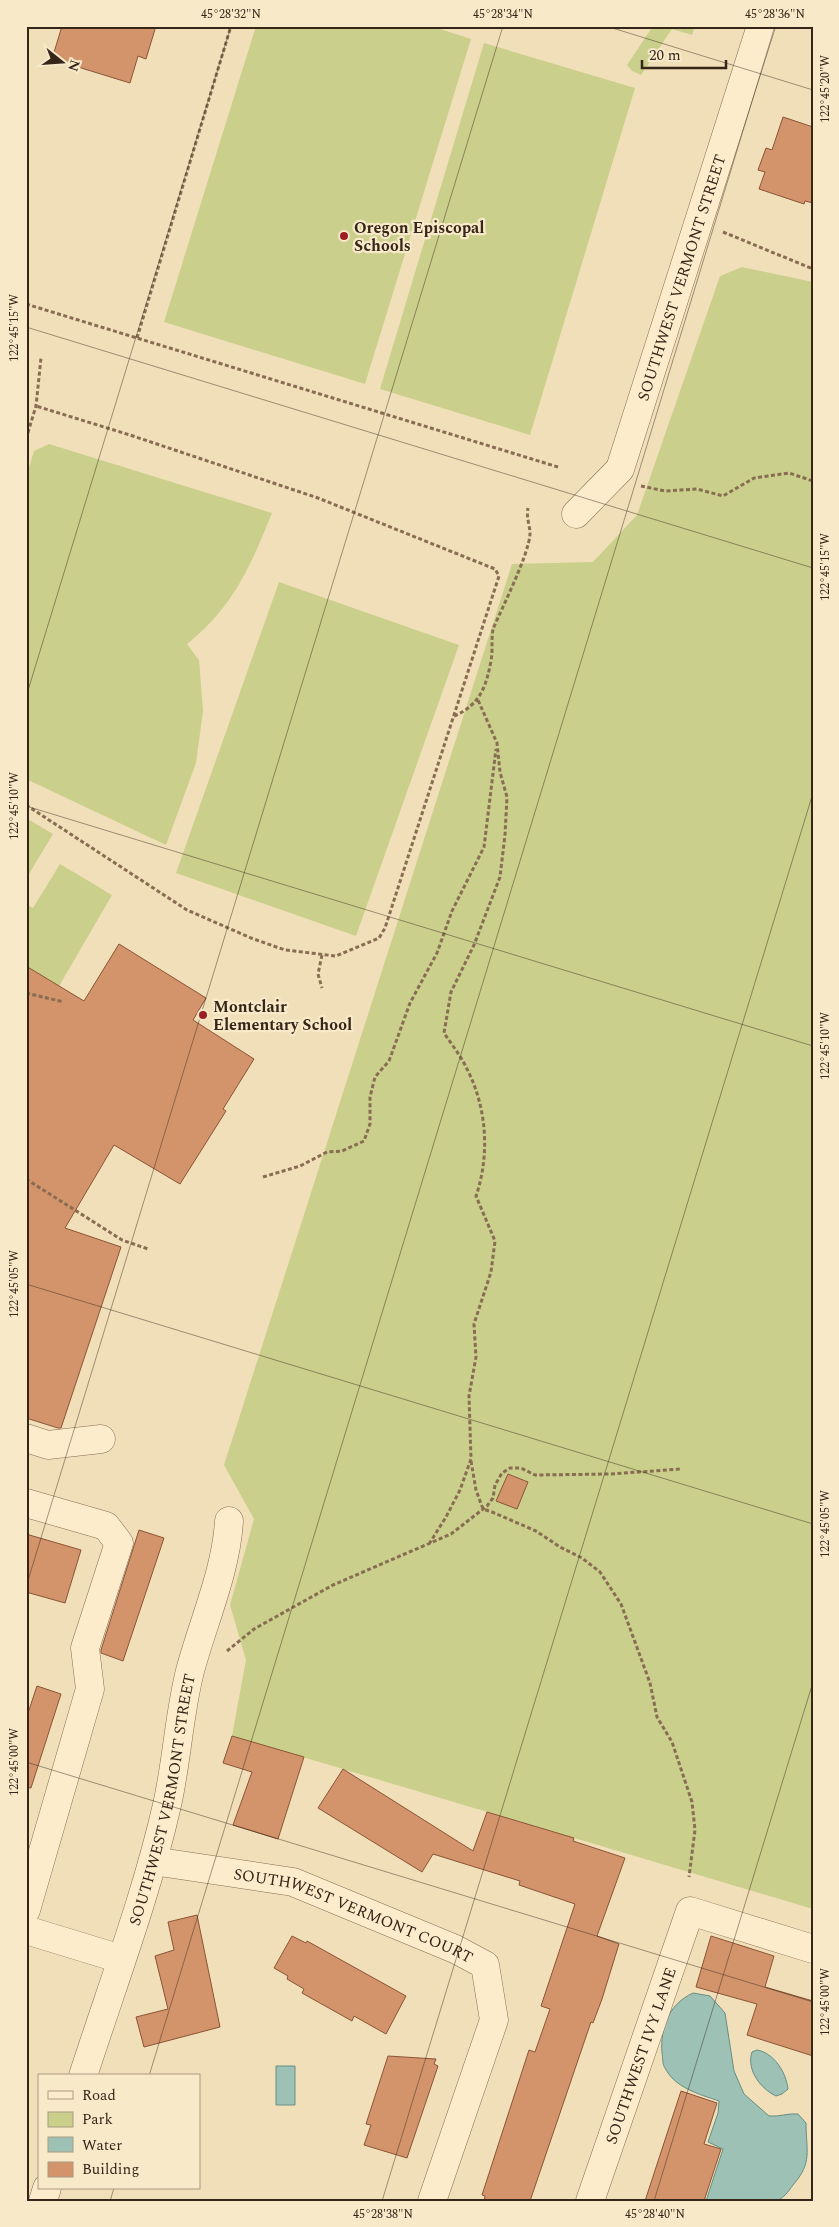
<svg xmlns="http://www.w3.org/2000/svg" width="839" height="2227" viewBox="0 0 839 2227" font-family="Spectral,serif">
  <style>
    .green { fill: #cacf8c }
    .water { fill: #9ec1b5; stroke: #658e83 }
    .building { fill: #d3936b; stroke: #8a5536 }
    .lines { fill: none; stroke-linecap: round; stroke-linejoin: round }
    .minor-casing { stroke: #886d52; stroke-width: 29 }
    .path { stroke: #886d52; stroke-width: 3; stroke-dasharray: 4 2.5; stroke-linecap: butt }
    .minor { stroke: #fceccc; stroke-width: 28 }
    .ticks { fill: none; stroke: #362619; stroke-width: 1; stroke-opacity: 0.45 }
    .poi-dot { fill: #9c1e22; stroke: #f8e9c9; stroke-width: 2 }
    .labels { text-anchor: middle; stroke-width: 4.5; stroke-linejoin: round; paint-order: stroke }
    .poi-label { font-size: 16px; font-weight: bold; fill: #362619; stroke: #f8e9c9; text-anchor: start }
    .street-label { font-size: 16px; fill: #362619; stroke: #f8e9c9 }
    .neatline { fill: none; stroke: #362619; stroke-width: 2 }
    .ticks-label { font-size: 12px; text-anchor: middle; fill: #362619 }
  </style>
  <rect width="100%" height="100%" fill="#f1dfb9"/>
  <path class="green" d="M 256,26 L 431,26 L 471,39 L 365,384 L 164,322 Z
    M 653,26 L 695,26 L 692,35 L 672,29 L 641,75 L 632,71 L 627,65 Z
    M 484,43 L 635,88 L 530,435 L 380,389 Z
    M 742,267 L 813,282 L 813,1909 L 232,1736 L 246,1660 L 230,1605 L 254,1519 L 224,1465 L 512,564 L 593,562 L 637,515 L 720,276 Z
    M 49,444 L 272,513 C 250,567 234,606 187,644 L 199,660 L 203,711 L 196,763 L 166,845 L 26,779 L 26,477 L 34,451 Z
    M 279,582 L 459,645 L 356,936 L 176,873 Z
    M 26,818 L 53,834 L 26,879 Z
    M 60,864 L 112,895 L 44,1012 L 26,1002 L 26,904 L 33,908 Z"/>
  <path class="water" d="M 693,1993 L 710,1996 L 725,2013 L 734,2071 L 744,2094 L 769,2116 C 780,2117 787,2113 798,2114 L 806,2123 C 806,2151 813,2162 793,2185 C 788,2192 784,2198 776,2201 L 706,2201 L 723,2149 L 708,2142 L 718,2113 L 719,2101 C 699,2094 675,2088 665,2068 C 662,2064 663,2057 662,2053 C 660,2027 669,2004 693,1993 Z
    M 757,2050 C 774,2053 786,2072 788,2089 L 782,2094 L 776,2096 C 761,2089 746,2070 752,2052 Z
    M 276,2066 L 295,2066 L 295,2105 L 276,2105 Z"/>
  <path class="building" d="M 62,26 L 156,26 L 146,59 L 138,56 L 130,83 L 52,59 Z
    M 783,117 L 813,127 L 813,203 L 805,201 L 804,204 L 759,189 L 765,172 L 758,170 L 766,148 L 772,150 Z
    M 119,944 L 206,998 L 193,1020 L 254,1059 L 223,1109 L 226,1111 L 180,1184 L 114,1145 L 65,1228 L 121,1247 L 61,1428 L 58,1428 L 26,1418 L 26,966 L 84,1001 Z
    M 508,1474 L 528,1482 L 517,1509 L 496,1501 Z
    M 139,1530 L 164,1538 L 123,1661 L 101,1653 L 101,1650 Z
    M 26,1534 L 81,1550 L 65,1603 L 26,1592 Z
    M 37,1686 L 61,1694 L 31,1788 L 26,1787 L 26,1719 Z
    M 232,1736 L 304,1757 L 278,1839 L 233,1825 L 252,1772 L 223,1763 Z
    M 343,1769 L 473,1851 L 487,1812 L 574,1838 L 573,1841 L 625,1858 L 597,1936 L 619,1944 L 602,1999 L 593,2023 L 591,2022 L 530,2201 L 484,2201 L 485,2196 L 482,2195 L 529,2050 L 535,2052 L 550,2009 L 541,2006 L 575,1904 L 519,1885 L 520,1881 L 433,1854 L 422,1872 L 318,1808 Z
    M 197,1915 L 220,2027 L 144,2047 L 136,2017 L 168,2009 L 155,1956 L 174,1950 L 168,1922 Z
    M 292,1936 L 306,1943 L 307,1941 L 406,1996 L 386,2034 L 354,2016 L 352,2021 L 302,1993 L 304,1989 L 287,1979 L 288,1976 L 274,1968 Z
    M 711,1936 L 774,1956 L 765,1987 L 813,2001 L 813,2056 L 747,2035 L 757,2004 L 696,1987 Z
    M 388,2056 L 436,2059 L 434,2064 L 438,2066 L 407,2158 L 364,2145 L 371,2125 L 366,2124 Z
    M 681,2091 L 717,2103 L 704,2144 L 721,2149 L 704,2201 L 645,2201 Z"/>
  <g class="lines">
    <defs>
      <g id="minor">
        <path id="s1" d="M 576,514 L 620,469 L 761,26"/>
        <path d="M 26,1438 L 48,1445 L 101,1439"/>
        <path d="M 26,1503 L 106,1526 L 119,1543 L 85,1648 L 90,1689 L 26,1910"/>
        <path id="s2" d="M 153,1861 L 293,1882 L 455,1949 L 485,1965 L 494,2020 L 432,2201"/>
        <path d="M 26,1930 L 121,1959"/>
        <path id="s3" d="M 83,2076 C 112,1986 146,1897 167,1805 C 177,1761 179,1714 190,1671 C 203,1622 226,1572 229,1521"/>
        <path d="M 43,2201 L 47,2188"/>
        <path id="s4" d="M 590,2201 L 690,1911 L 813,1949"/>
      </g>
    </defs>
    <use href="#minor" class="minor-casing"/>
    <path class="path" d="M 26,103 L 26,110
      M 723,232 L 813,269
      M 26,304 L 558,467
      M 137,338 L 231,26
      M 26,439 L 36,406 L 41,358
      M 641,486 L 665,491 L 697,489 L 723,496 L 754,478 L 789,473 L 813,481
      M 454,716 C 480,705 486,687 491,661 C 493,650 491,640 493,629 C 502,608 529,554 530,534 C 530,525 526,518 528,508
      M 26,805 L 187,910 L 251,938 L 285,950 L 336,956 L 379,938 L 385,928 L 499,576 L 495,569 L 318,498 L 130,435 L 36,406
      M 322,955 L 318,974 L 322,988
      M 26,993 L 64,1002
      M 263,1177 L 300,1166 L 327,1152 L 342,1151 L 364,1141 L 370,1124 L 370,1097 L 375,1077 L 389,1061 L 410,1003 L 437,953 L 452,911 L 484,847 L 496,749
      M 26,1179 L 122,1240 L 148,1249
      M 471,1461 L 476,1490 L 483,1509 L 492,1512 L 536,1531 L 560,1547 L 582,1558 L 600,1572 L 621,1604 L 650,1683 L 657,1717 L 672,1742 L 692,1802 L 695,1830 L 689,1877
      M 429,1544 L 446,1517 L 460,1490 L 471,1459 L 469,1396 L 476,1357 L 474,1324 L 491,1272 L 495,1241 L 476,1196 C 490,1155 487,1108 467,1069 C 461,1056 452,1045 444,1033 L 451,992 L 474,945 L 500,877 L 505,835 L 507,797 L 500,772 L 497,743 L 478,700
      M 227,1651 L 254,1629 L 333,1585 L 451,1534 L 487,1506 L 493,1498 L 495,1485 L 502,1473 L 510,1468 L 521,1468 L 535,1475 L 611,1474 L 681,1469"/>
    <use href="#minor" class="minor"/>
  </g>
  <path class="ticks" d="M 606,26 L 813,90M 26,327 L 813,568M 26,697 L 231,26M 26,806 L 813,1046M 26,1284 L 813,1524M 26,1587 L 503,26M 26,1762 L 813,2002M 149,2076 L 775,26M 110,2201 L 114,2188M 382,2201 L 813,793M 654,2201 L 813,1682"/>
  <g class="poi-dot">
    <circle cx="344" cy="236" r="5"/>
    <circle cx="203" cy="1015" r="5"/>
  </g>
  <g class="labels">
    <g class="poi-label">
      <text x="354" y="233">Oregon Episcopal<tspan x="354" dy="18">Schools</tspan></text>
      <text x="213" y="1012">Montclair<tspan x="213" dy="18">Elementary School</tspan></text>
    </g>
    <g class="street-label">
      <text dy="6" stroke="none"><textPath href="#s1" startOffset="264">SOUTHWEST VERMONT STREET</textPath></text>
      <text dy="6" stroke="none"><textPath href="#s3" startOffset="288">SOUTHWEST VERMONT STREET</textPath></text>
      <text dy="6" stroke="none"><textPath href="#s2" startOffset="209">SOUTHWEST VERMONT COURT</textPath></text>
      <text dy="6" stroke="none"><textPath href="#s4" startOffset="154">SOUTHWEST IVY LANE</textPath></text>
    </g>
  </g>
  <rect width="839" height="2227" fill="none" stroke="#f8e9c9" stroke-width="55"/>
  <rect x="38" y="2074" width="162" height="115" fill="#f8e9c9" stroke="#aa9b83"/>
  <rect x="48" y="2091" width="25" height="8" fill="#fceccc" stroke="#aa9b83"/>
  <text x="82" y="2100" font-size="15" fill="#362619">Road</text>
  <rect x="48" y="2112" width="25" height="15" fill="#cacf8c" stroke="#aa9b83"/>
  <text x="82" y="2124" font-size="15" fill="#362619">Park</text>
  <rect x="48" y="2137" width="25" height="15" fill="#9ec1b5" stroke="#aa9b83"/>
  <text x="82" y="2150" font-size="15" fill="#362619">Water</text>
  <rect x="48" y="2162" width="25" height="15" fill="#d3936b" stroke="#aa9b83"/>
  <text x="82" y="2174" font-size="15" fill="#362619">Building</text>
  <g transform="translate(62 62) rotate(107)" stroke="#f8e9c9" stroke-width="4" paint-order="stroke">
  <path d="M0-4L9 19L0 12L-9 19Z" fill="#362619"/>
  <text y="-8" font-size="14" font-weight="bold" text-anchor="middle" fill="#362619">N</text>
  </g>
  <path d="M642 60v8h84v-8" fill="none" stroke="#362619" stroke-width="2.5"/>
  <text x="649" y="60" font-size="15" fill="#362619" stroke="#f8e9c9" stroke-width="4" paint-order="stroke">20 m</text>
  <rect x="28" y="28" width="784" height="2172" class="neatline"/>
  <g class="ticks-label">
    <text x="231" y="18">45°28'32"N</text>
    <text x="503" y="18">45°28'34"N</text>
    <text x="775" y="18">45°28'36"N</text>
    <text transform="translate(825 89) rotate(-90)" y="4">122°45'20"W</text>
    <text transform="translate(14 328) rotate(-90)" y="4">122°45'15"W</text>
    <text transform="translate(825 567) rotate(-90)" y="4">122°45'15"W</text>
    <text transform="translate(14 806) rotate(-90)" y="4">122°45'10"W</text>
    <text transform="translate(825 1046) rotate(-90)" y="4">122°45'10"W</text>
    <text transform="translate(14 1284) rotate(-90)" y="4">122°45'05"W</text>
    <text transform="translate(825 1524) rotate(-90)" y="4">122°45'05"W</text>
    <text transform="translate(14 1762) rotate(-90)" y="4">122°45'00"W</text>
    <text transform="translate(825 2002) rotate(-90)" y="4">122°45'00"W</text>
    <text x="383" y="2218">45°28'38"N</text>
    <text x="655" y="2218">45°28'40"N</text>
  </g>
</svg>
